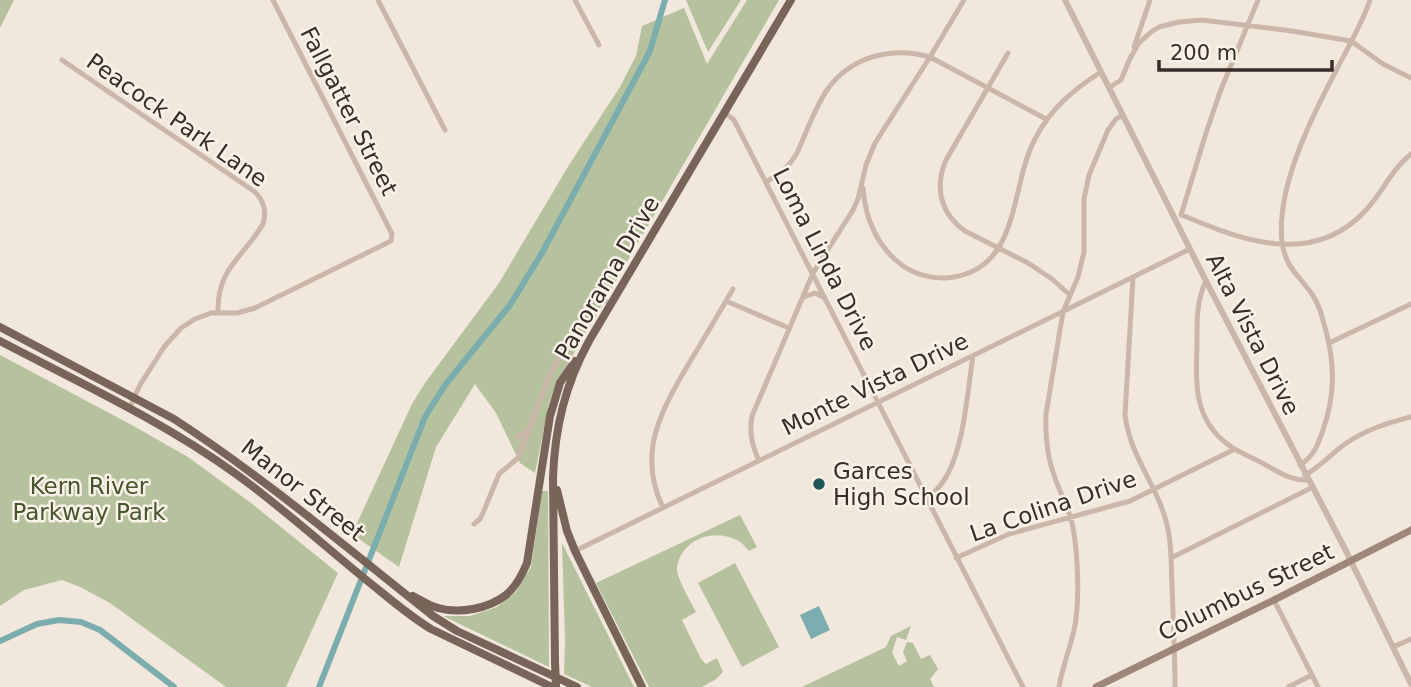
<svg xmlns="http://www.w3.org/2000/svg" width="1411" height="687" viewBox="0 0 1411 687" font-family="'DejaVu Sans',sans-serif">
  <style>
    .green { fill: #b6c19d }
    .water { fill: #7cadae }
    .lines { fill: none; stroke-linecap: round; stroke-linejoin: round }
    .canal { stroke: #7cadae; stroke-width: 6 }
    .minor { stroke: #cab7a9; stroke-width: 5 }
    .tertiary { stroke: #cab7a9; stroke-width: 6 }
    .secondary { stroke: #9e867a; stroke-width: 7 }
    .primary { stroke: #79645a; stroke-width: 8 }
    .primary-bridge { stroke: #79645a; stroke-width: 8 }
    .poi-dot { fill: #1f5558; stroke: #f9f2e9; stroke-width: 2.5 }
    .labels { text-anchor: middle; stroke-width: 5; stroke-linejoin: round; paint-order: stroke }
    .street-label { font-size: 23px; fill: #372d29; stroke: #f9f2e9 }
    .poi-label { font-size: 23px; fill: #372d29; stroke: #f9f2e9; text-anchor: start }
    .park-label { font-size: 23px; fill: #47552d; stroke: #f9f2e9 }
  </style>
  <rect width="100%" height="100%" fill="#f2e7dd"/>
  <path class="green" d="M 0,0 L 14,0 L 0,28 Z
    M 686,0 L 741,0 L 708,52 Z
    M 747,0 L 779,0 L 556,384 L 549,403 L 535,473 L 520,463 L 496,413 L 475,384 L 436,447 L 399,567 L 352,534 L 412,404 L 425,383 L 499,283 L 569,165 L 620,87 L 636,56 L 642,26 L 684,8 L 707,64 Z
    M 0,355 L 130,424 L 188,457 L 251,503 L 338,573 L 286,687 L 226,687 L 110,603 L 80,587 L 62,580 L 24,590 L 0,606 Z
    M 542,491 L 548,491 L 549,667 L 443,616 L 470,616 L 497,607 L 516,592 L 531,567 Z
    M 740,515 L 757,547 L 749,551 C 745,547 742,542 737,540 C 713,528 682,539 677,567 C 676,578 691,602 696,612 L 682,620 L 701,659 L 706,664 L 717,658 L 723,672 L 716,679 L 702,687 L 649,687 L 596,583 Z
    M 562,543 L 634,687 L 592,687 L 564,674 L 565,640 Z
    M 735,563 L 779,647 L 742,667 L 698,583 Z
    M 911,626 L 906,640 L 897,637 L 892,653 L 899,666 L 907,661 L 903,652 L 907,642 L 913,643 L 921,659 L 930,655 L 938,669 L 930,679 L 934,687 L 802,687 L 886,647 L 891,636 Z"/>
  <path class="water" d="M 819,606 L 830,630 L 811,639 L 800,615 Z"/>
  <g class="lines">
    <path class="canal" d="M 0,641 L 37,624 L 59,620 L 81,622 L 100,630 L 174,687
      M 319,687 L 425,417 L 445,385 L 510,305 L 542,253 L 650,51 L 665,0"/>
    <path class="minor" d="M 378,0 L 445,130
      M 575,0 L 599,45
      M 1134,47 L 1150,0
      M 1008,53 L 946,160 C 934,188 941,214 965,231 L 1028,263 L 1052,279 L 1070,295
      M 1130,59 L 1138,44 L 1151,32 L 1159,27 L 1179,22 L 1202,20 L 1292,31 L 1351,41 L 1383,64 L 1411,78
      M 62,60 L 255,192 C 264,201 267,211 263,224 C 243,258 217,268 218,312
      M 1110,87 L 1121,80 L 1131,56
      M 725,113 L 734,120 L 1023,687
      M 766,182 C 779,174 788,168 796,155 C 806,134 814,109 827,90 C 851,56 892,46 930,57 L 1046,119
      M 863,188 C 865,219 878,248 903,266 C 918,276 937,280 954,277 C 1021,266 1010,185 1035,139 C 1050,109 1074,89 1101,72
      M 1181,215 L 1206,133 L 1220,92 L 1258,0
      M 1182,215 C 1243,241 1314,268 1367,209 C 1383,191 1392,169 1411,154
      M 1133,277 L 1125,415 C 1130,457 1158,486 1167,525 C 1172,544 1171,565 1172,584 C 1173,619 1175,653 1175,687
      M 1206,281 C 1196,301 1197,323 1197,344 C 1196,382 1193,417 1226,443 C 1237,452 1251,457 1264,464 C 1279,472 1291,481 1308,480
      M 804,297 L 815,293 L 823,297
      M 726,301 L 789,328
      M 1329,343 L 1411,304
      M 129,409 L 140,385 L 164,347 L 181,328 L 195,319 L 211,313 L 237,313 L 255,308 L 391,241 L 392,234 L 273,0
      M 518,437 L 528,430
      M 759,461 C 752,445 749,433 752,416 L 813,273 L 853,210 L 858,199 L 866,165 L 875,143 L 930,57 L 964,0
      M 1300,465 C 1314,456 1318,445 1323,430 C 1335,396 1335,366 1326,331 C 1323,321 1321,310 1316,301 C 1304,278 1286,272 1282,242 C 1276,187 1312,116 1338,67 C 1349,45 1362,24 1370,0
      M 1305,475 C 1320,467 1331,454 1345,444 C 1365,430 1387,423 1411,417
      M 926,498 C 930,494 936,491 939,487 C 964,458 967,393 973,356
      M 663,508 C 636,452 662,409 691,360 C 705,337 719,313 733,289
      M 474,524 L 480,519 L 483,513 L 499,474 L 518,458 L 549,376 L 577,329 L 589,301 C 597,295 603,300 611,304
      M 575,551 L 1190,249
      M 956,558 L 1009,534 L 1130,501 L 1235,449
      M 1171,558 L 1313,487
      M 1274,600 L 1318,687
      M 1393,647 L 1411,639
      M 1059,687 C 1062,668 1070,649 1074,630 C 1080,604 1078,555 1073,528 C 1070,510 1061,495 1055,478 C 1047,457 1045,436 1046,414 L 1063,312 L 1078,277 L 1084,252 L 1084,199 L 1089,175 L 1108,130 L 1116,119 L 1123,115
      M 1288,687 L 1312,675"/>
    <path class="tertiary" d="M 1065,0 L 1206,281 L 1346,551 L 1411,684"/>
    <path class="secondary" d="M 1096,687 L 1274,600 L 1411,530"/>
    <path class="primary" d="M 0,327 L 174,419 C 265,478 348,549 433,616 L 457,631 L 577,687
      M 0,341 C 80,383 163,421 236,474 C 286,510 332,553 380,591 C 397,605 413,618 431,629 L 552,687
      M 557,490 L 567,531 L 575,551 L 642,687
      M 413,596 C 421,600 429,606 438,608 C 459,614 488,609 506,595 C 516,587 522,575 527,563 L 550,416 L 560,383 L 575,361
      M 555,662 L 553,477 C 555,427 565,385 589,341 L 791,0"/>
    <path class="primary-bridge" d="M 555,662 L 556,687"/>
  </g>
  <circle class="poi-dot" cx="819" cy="484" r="7"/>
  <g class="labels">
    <g class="street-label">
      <text transform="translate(349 111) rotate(63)" y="8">Fallgatter Street</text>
      <text transform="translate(177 120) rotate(35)" y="8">Peacock Park Lane</text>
      <text transform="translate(825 259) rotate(63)" y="8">Loma Linda Drive</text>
      <text transform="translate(607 278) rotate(-60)" y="8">Panorama Drive</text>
      <text transform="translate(1253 334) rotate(63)" y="8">Alta Vista Drive</text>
      <text transform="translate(875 384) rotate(-26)" y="8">Monte Vista Drive</text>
      <text transform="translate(303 490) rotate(38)" y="8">Manor Street</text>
      <text transform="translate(1053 506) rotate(-19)" y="8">La Colina Drive</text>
      <text transform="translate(1246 592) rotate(-26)" y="8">Columbus Street</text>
    </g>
    <g class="poi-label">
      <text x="833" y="479">Garces<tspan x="833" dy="26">High School</tspan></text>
    </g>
    <g class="park-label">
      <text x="89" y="494">Kern River<tspan x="89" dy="26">Parkway Park</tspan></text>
    </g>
  </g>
  <path d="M1159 60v10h173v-10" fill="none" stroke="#372d29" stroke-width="3.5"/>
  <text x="1170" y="60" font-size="21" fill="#372d29" stroke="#f9f2e9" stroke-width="5" paint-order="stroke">200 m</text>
</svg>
